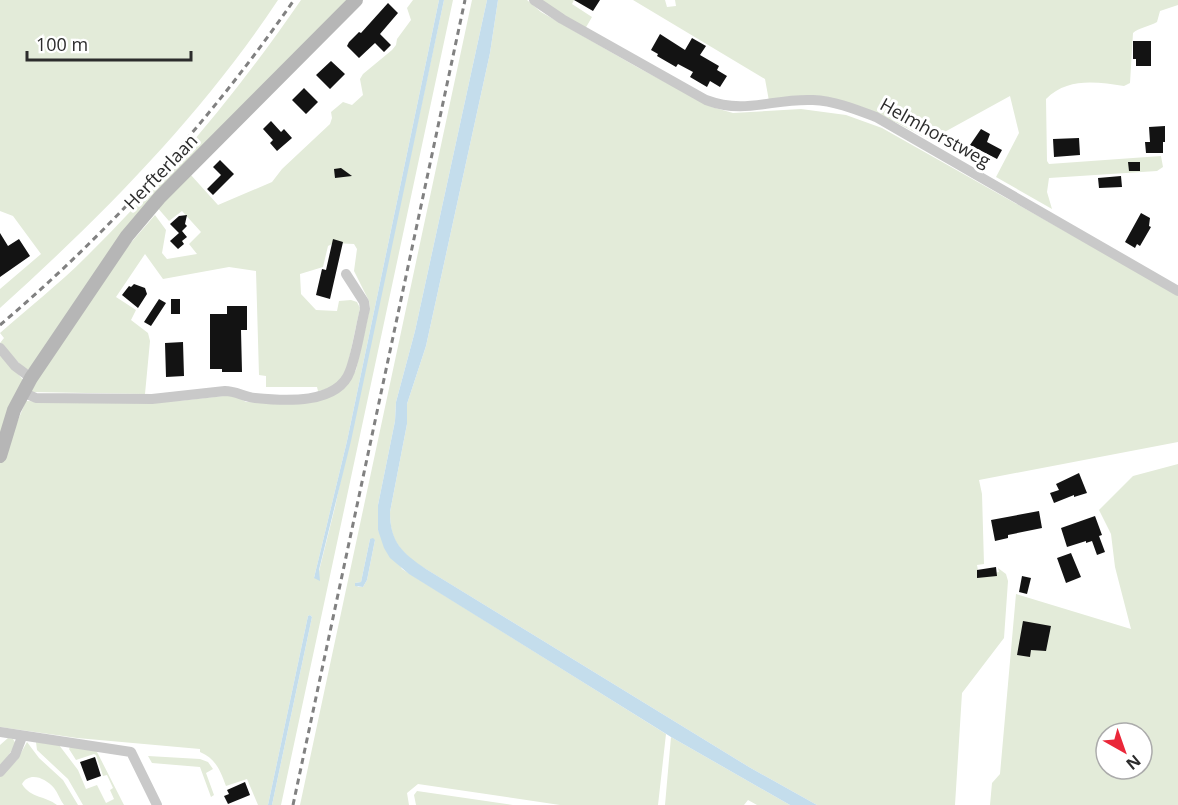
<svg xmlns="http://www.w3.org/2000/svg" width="1178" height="805" viewBox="0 0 1178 805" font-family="'Open Sans',sans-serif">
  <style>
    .green { fill: #e3ebd9; fill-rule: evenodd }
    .water { fill: #c4ddec }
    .building { fill: #131313 }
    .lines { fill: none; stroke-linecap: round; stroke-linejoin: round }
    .street { stroke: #c9c9c9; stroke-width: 10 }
    .secondary { stroke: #b6b6b6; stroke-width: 14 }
    .rail { stroke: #818181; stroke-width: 3; stroke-dasharray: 6 4.5; stroke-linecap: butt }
    .labels { text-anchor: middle; stroke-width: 6; stroke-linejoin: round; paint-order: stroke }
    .street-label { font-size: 18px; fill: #2c2c2c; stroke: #fff }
  </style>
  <rect width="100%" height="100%" fill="#fff"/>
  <path class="green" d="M 0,0 L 278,0 C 201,116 103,215 0,308 L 0,289 L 41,254 L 13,216 L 0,211 Z
    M 301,0 L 351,0 L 158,194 L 34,367 L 26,370 L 0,343 L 4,338 L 0,333 C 28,308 59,284 85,258 C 166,178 237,93 301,0 Z
    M 413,0 L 439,0 L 347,441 L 314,578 L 318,575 L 335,507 L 444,0 L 453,0 L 281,805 L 272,805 L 312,617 L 310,615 L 308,616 L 268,805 L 258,805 L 247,779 L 226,786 C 220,770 216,759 200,752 L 200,749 L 77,738 L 0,727 L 0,463 L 26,401 L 89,403 L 178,401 L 233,395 L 246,402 L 301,403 L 346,385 L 356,370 L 370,308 L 369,301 L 354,271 L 357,249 L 354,244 L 334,243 L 328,246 L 323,267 L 300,274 L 301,294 L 316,310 L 337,311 L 339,301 L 351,300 L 357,302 L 360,308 L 346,373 L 333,388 L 318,391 L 317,387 L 266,387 L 266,376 L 259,375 L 256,271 L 229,267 L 163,279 L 145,254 L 116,297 L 136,310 L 131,320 L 148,333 L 150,341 L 145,394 L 30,392 L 35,382 L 115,261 L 155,215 L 166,230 L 162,253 L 167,259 L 197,254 L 189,244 L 201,232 L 182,211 L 169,221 L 156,206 L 190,174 L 218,205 L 272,182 L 282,169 L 330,124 L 332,118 L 331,112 L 343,102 L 352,105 L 363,95 L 360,79 L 363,74 L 392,50 L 396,45 L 397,39 L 411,20 L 407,8 Z
    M 472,0 L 487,0 L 415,331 L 396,402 L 395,421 L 378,505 L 378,530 L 402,569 L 666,734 L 658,805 L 560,805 L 418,784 L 407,793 L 409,805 L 300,805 ZM 370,539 L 375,540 L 367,580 L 363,587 L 358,587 L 355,583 L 361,582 Z
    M 498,0 L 527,0 L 541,12 L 637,67 L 712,107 L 733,113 L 801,109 L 846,115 L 882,128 L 1178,295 L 1178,442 L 979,480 L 982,494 L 984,564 L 977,565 L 979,576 L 999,572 L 998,568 L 1006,574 L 1008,581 L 1004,638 L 962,693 L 955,805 L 817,805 L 749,767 L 416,563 C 397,548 390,537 390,512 L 407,424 L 407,404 L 426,346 L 490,53 Z
    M 540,0 L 574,0 L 572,4 L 592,17 L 585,29 Z
    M 633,0 L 665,0 L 667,7 L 676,6 L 675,0 L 1178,0 L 1178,5 L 1160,11 L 1157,22 C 1150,26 1138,28 1133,33 L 1130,83 L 1124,86 C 1097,82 1068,77 1046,99 L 1047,161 L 1049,164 L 1161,156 L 1163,167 L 1157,171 L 1049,178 L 1047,192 L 1052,209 L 996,177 L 1019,133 L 1010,96 L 930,140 L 897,123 L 856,106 L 769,101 L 765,79 Z
    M 0,352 L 23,380 L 0,442 Z
    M 1178,464 L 1178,805 L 990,805 L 992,783 L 1000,774 L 1016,594 L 1131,629 L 1115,567 L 1111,534 L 1099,510 L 1133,476 ZM 1106,733 L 1142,733 L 1142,769 L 1106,769 Z
    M 671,737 L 790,805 L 757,805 L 748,800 L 744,805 L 665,805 Z
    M 8,738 L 13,739 L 16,744 L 0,768 L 0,745 Z
    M 27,742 L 39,758 L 63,780 L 78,805 L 64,805 C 60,800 58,793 54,788 C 46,778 29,771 22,784 C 30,798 46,796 57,805 L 0,805 L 0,777 L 17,760 Z
    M 36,742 L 59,745 L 78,770 L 86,789 L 97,785 L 106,803 L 114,799 L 110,790 L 113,788 L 107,775 L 103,776 L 96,755 L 94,754 L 76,760 L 69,749 L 70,747 L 96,750 L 124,805 L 83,805 L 68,779 L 37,750 Z
    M 148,756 L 200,759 L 208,762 L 213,769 L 206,773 L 214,795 L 211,797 L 200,767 L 152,763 Z
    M 417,791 L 513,805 L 416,805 L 414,795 Z"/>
  <path class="water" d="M 439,0 L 444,0 L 351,441 L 319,570 L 320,581 L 314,578 L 347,441 Z
    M 487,0 L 498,0 L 490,53 L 426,346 L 407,404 L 407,424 L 390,512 C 390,542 402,553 426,569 L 749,767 L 817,805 L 790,805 L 671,737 L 409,574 L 390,558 L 384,548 L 378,530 L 378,505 L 395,421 L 396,402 L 415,331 Z
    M 373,538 L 375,540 L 367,580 L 363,587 L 355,586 L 355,583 L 361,582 L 370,539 Z
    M 310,615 L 312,617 L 272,805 L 268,805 L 308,616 Z"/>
  <path class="building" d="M 574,0 L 600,0 L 593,11 Z
    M 388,3 L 398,13 L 380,34 L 391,45 L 384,52 L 375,43 L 359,58 L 347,46 L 349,42 L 359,32 L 361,33 Z
    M 660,34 L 685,50 L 692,38 L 706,46 L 700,55 L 719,66 L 717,70 L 727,76 L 720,87 L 710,81 L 707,87 L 690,77 L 693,72 L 678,64 L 676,67 L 657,56 L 658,54 L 651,50 Z
    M 1133,41 L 1151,41 L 1151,66 L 1136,66 L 1136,59 L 1133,59 Z
    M 331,61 L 345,74 L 330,89 L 316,75 Z
    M 304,88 L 318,102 L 306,114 L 292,100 Z
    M 271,121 L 281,132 L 284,129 L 292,138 L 277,151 L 270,143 L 273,140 L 263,129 Z
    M 1165,126 L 1165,142 L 1163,142 L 1163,153 L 1146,153 L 1145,142 L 1150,142 L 1149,127 Z
    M 981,129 L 990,134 L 987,142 L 1002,150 L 997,159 L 970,145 Z
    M 1079,138 L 1080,155 L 1054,157 L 1053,139 Z
    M 220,160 L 234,174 L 213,195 L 207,189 L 221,175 L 213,167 Z
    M 1128,162 L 1140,162 L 1140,171 L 1129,171 Z
    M 341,168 L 352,176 L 335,178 L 334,169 Z
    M 1121,176 L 1122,187 L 1099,188 L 1098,178 Z
    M 1141,213 L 1150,218 L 1149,226 L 1151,227 L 1140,246 L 1137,244 L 1135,248 L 1125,242 Z
    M 187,215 L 185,224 L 187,226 L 182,231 L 187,237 L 182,241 L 184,244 L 178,249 L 170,241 L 179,233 L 170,224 L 179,216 Z
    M 0,233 L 8,246 L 19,239 L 30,256 L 0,277 Z
    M 333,239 L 343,242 L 330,299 L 316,295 L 322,269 L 326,270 Z
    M 134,284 L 145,288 L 147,294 L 138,308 L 122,295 L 129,286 L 131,287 Z
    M 159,299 L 166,303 L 151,326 L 144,322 Z
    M 171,299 L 180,299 L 180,314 L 171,314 Z
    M 227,306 L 247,306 L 247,330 L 241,330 L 242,372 L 222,372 L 222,369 L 210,369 L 210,314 L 227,314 Z
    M 183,342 L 184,376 L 166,377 L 165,343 Z
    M 1079,473 L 1087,493 L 1074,497 L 1074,495 L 1054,503 L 1050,493 L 1059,490 L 1056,484 Z
    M 1039,511 L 1042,528 L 1008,535 L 1008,538 L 995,541 L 991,520 Z
    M 1095,516 L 1102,535 L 1099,536 L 1105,552 L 1097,555 L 1092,541 L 1086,543 L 1086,541 L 1067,547 L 1061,528 Z
    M 1071,553 L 1081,577 L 1066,583 L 1057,558 Z
    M 996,567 L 997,576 L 977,578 L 977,570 Z
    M 1022,576 L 1031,578 L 1027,594 L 1019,592 Z
    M 1023,621 L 1051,626 L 1046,651 L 1031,650 L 1030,657 L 1017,655 Z
    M 95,757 L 101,776 L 87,781 L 80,762 Z
    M 245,782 L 250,795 L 228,804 L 224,796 L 229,794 L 227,790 Z"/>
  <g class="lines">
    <path class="street" d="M 534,0 L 562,19 L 706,100 C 746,115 773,98 813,100 C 835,101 855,109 876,117 L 1178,291
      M 0,348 L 15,366 L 31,378
      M 22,392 L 36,398 L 152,399 L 225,391 C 236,391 244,397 255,398 C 284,401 338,405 350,371 C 357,352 360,329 365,309 L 364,302 L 346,274
      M 0,732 L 131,752 L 157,805
      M 0,772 L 15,755 L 22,737"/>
    <path class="secondary" d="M 0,456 L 14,410 L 31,378 L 127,236 L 160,197 L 356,0"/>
    <path class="rail" d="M 0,325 C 112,230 210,121 294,0
      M 293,805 L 465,0"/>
  </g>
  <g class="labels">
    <g class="street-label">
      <text transform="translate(935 133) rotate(29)" y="6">Helmhorstweg</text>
      <text transform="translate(161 172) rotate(-46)" y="6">Herfterlaan</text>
    </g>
  </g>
  <g transform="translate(1124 751) rotate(140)"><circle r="28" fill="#ffffff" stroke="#ababab" stroke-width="1.5"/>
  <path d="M0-4.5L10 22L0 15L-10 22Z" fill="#ea2739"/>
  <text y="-9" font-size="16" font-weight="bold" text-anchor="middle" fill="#2c2c2c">N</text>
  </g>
  <path d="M27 51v9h164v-9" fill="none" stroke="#2c2c2c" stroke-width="3"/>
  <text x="36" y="51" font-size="18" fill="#2c2c2c" stroke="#ffffff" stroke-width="4.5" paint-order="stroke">100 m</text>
</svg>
